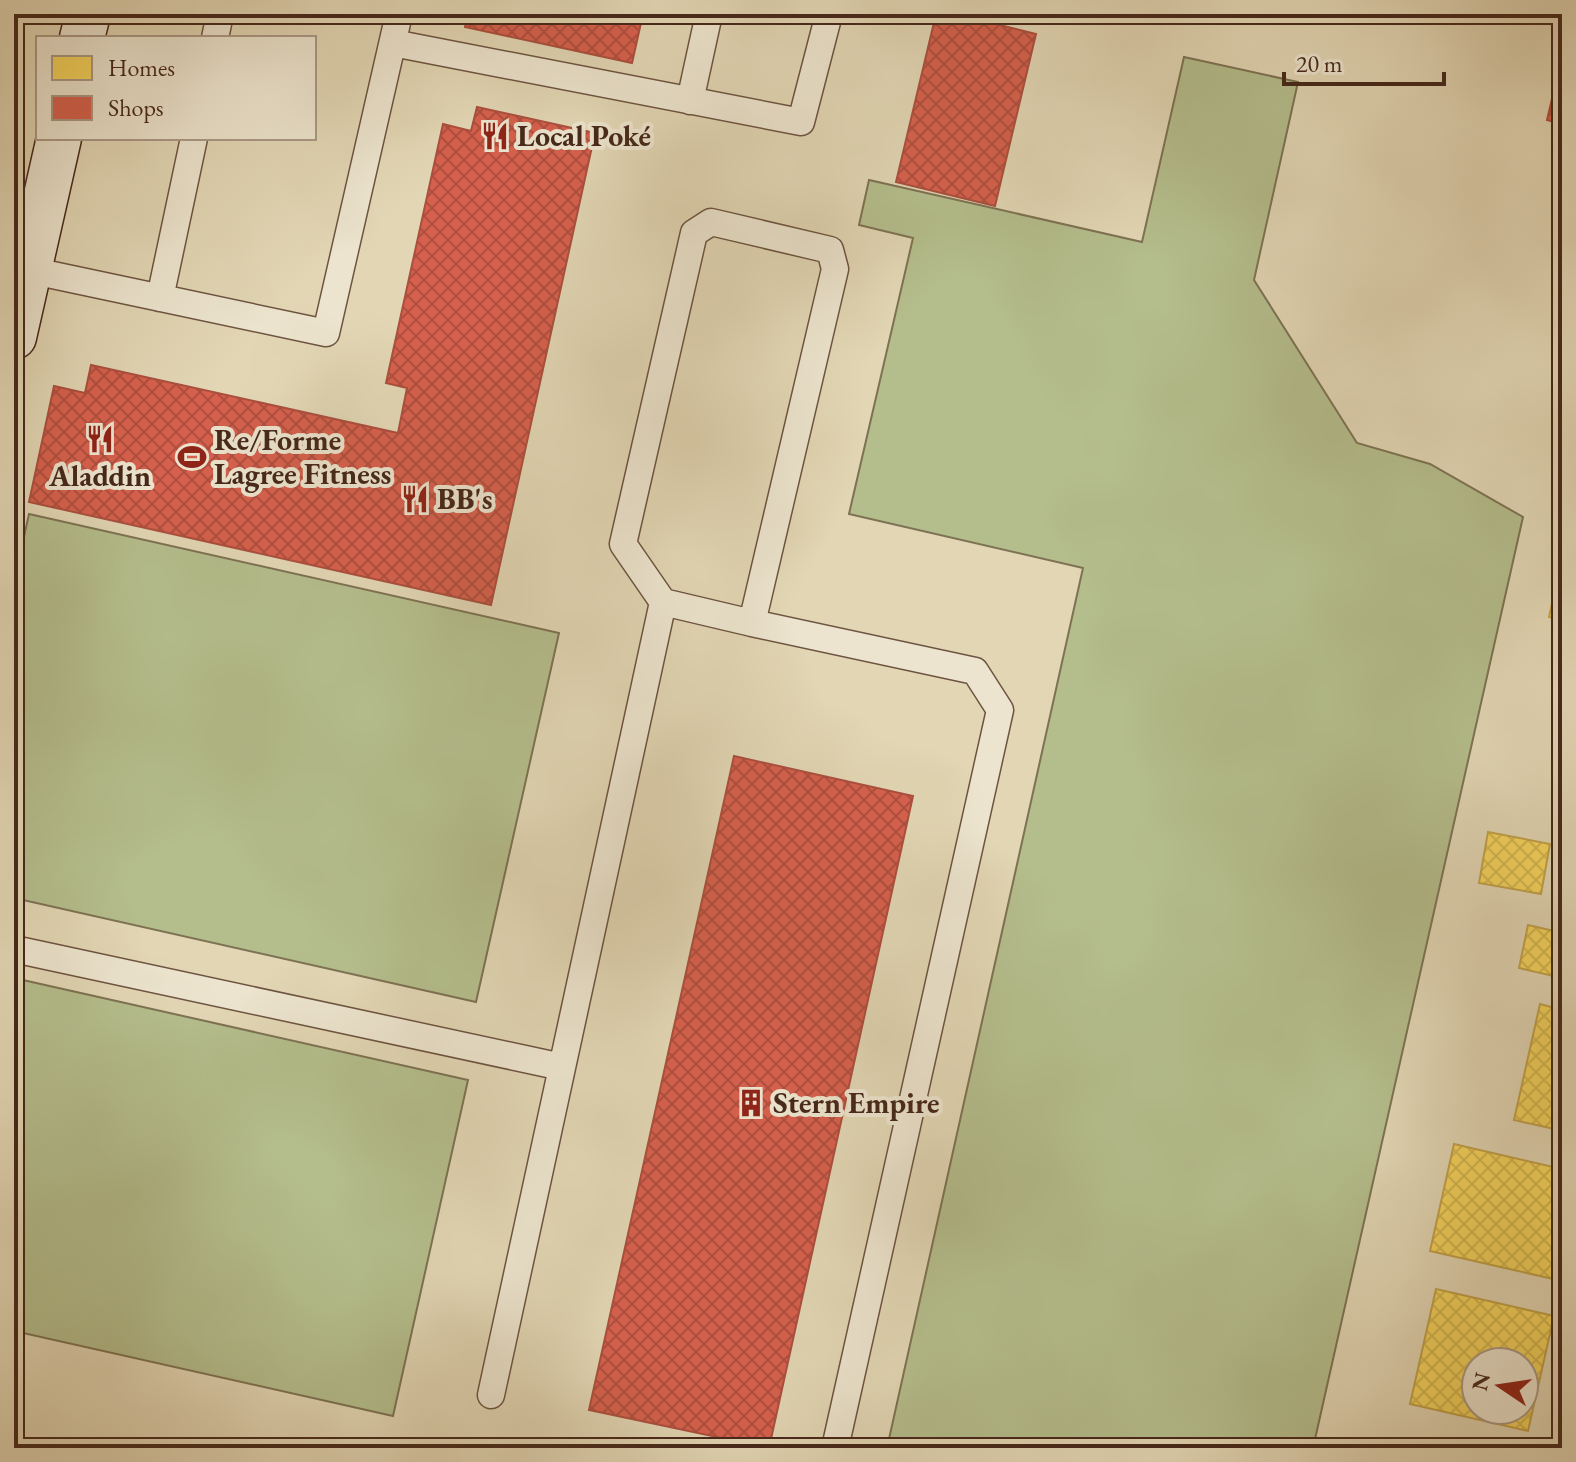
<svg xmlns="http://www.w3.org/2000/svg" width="1576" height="1462" viewBox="0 0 1576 1462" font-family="'EB Garamond',serif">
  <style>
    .grass { fill: #b4bd8c; stroke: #7d7253; stroke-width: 2 }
    .homes { fill: url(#homes-cross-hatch); stroke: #c1a148; stroke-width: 2; fill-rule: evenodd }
    .shops { fill: url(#shops-cross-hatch); stroke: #ab4f3e; stroke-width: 2 }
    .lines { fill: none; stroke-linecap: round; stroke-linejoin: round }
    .lane-casing { stroke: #6d5440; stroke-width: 29 }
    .secondary-casing { stroke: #46281a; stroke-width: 47 }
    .lane { stroke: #ece4ce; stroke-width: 26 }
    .secondary { stroke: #ece4ce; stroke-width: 44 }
    .labels { text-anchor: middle; stroke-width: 8; stroke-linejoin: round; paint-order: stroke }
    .poi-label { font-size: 30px; font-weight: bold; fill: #46281a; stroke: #ece4ce; text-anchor: start }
  </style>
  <defs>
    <pattern id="homes-cross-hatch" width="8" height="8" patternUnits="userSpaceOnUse" patternTransform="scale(2)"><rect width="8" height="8" fill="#f6d55c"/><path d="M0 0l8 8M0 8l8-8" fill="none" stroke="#d4b74f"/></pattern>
    <pattern id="shops-cross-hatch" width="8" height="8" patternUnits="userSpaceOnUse" patternTransform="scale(2)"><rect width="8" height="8" fill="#d6604d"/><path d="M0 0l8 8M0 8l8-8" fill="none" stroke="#af4f3f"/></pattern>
  </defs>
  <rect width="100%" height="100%" fill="#e2d6b4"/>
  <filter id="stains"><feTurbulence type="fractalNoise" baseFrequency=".0025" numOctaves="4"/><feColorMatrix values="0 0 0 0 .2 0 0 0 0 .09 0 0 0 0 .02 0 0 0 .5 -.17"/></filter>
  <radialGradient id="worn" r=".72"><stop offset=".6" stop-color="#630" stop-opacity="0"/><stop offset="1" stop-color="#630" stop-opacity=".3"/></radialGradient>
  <path class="grass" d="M 1184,57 L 1298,82 L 1254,280 L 1357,443 L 1430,464 L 1523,517 L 1313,1448 L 887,1448 L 1083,568 L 849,514 L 913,238 L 859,225 L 869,180 L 1142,242 Z
    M 29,514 L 559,633 L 476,1002 L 14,898 L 14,582 Z
    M 14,978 L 468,1080 L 393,1416 L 14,1331 Z"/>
  <path class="homes" d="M 1562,559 L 1562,620 L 1549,617 Z
    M 1488,832 L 1550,844 L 1541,894 L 1479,883 Z
    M 1562,898 L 1562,978 L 1519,968 L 1528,925 L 1554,931 Z
    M 1540,1004 L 1562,1010 L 1562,1118 L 1559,1130 L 1514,1120 Z
    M 1454,1144 L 1562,1169 L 1562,1281 L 1430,1251 Z
    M 1436,1289 L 1554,1316 L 1528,1431 L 1410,1404 ZM 1476,1362 L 1524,1362 L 1524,1410 L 1476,1410 Z"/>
  <path class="shops" d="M 468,14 L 643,14 L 632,63 L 465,27 Z
    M 936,14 L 956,14 L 1036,34 L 995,206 L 896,182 Z
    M 991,14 L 1039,14 L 1037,24 Z
    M 1562,56 L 1562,124 L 1547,120 Z
    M 477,107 L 595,133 L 491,605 L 29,502 L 54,386 L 85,393 L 91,365 L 398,433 L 407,388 L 386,383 L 443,124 L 471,131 Z
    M 734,756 L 913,796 L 769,1448 L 589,1410 Z"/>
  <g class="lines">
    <defs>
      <path id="lane" d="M 215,38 L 220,14
        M 393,43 L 801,122 L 829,14
        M 690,101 L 709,14
        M 29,270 L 326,333 L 399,14
        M 160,298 L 194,138
        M 752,623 L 975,671 L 1000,710 L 835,1448
        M 14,949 L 562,1067
        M 491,1395 L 663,602 L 623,544 L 694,233 L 711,222 L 830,250 L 835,269 L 752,623 L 663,602"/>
      <path id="secondary" d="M 82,38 L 88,14
        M 14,337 L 59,138"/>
    </defs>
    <use href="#lane" class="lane-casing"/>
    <use href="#secondary" class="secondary-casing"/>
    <use href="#lane" class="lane"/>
    <use href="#secondary" class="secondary"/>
  </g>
  <defs>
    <symbol id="restaurant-bare" viewBox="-9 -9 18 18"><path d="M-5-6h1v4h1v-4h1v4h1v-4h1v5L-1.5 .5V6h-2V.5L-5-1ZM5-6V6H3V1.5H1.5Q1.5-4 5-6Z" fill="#8f2418" stroke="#ece4ce" stroke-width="2.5" paint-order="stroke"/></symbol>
    <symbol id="stadium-bare" viewBox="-9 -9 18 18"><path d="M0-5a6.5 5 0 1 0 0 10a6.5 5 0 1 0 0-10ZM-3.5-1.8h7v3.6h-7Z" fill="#8f2418" stroke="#ece4ce" stroke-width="2.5" paint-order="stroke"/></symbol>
    <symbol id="building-bare" viewBox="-9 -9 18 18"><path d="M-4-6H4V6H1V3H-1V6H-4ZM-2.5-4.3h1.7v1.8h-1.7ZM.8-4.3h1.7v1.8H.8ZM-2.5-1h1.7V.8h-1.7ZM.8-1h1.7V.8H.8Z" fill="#8f2418" stroke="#ece4ce" stroke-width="2.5" paint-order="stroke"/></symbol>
  </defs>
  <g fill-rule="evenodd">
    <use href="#restaurant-bare" x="475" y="116" width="40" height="40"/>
    <use href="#restaurant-bare" x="80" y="419" width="40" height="40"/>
    <use href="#stadium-bare" x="172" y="437" width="40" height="40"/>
    <use href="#restaurant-bare" x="395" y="479" width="40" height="40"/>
    <use href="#building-bare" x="731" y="1083" width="40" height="40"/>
  </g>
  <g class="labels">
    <g class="poi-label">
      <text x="517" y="146">Local Poké</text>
      <text x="214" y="450">Re/Forme<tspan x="214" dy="34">Lagree Fitness</tspan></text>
      <text x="100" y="486" text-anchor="middle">Aladdin</text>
      <text x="437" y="509">BB's</text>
      <text x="773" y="1113">Stern Empire</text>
    </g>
  </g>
  <rect width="1576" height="1462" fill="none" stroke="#e2d6b4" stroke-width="48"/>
  <rect x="16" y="16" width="1544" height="1430" fill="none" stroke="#46281a" stroke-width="4"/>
  <rect x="24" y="24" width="1528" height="1414" fill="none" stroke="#46281a" stroke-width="2"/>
  <rect x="36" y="36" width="280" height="104" fill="#ece4ce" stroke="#aa9986" stroke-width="2"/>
  <rect x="52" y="56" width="40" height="24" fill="#f6d55c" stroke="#aa9986" stroke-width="2"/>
  <text x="108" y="76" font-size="24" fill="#46281a">Homes</text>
  <rect x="52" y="96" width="40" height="24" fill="#d6604d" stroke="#aa9986" stroke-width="2"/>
  <text x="108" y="116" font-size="24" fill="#46281a">Shops</text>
  <g transform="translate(1500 1386) rotate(283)"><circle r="38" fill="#ece4ce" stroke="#aa9986" stroke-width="2"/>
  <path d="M0-6L14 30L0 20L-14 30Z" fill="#8f2418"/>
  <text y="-12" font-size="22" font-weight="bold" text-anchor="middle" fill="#46281a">N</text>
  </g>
  <path d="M1284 72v12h160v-12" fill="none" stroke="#46281a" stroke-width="4"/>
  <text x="1296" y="72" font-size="24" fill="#46281a" stroke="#ece4ce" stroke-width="6" paint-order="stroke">20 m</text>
  <rect width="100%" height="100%" filter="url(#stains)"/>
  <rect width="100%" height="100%" fill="url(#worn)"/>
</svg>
